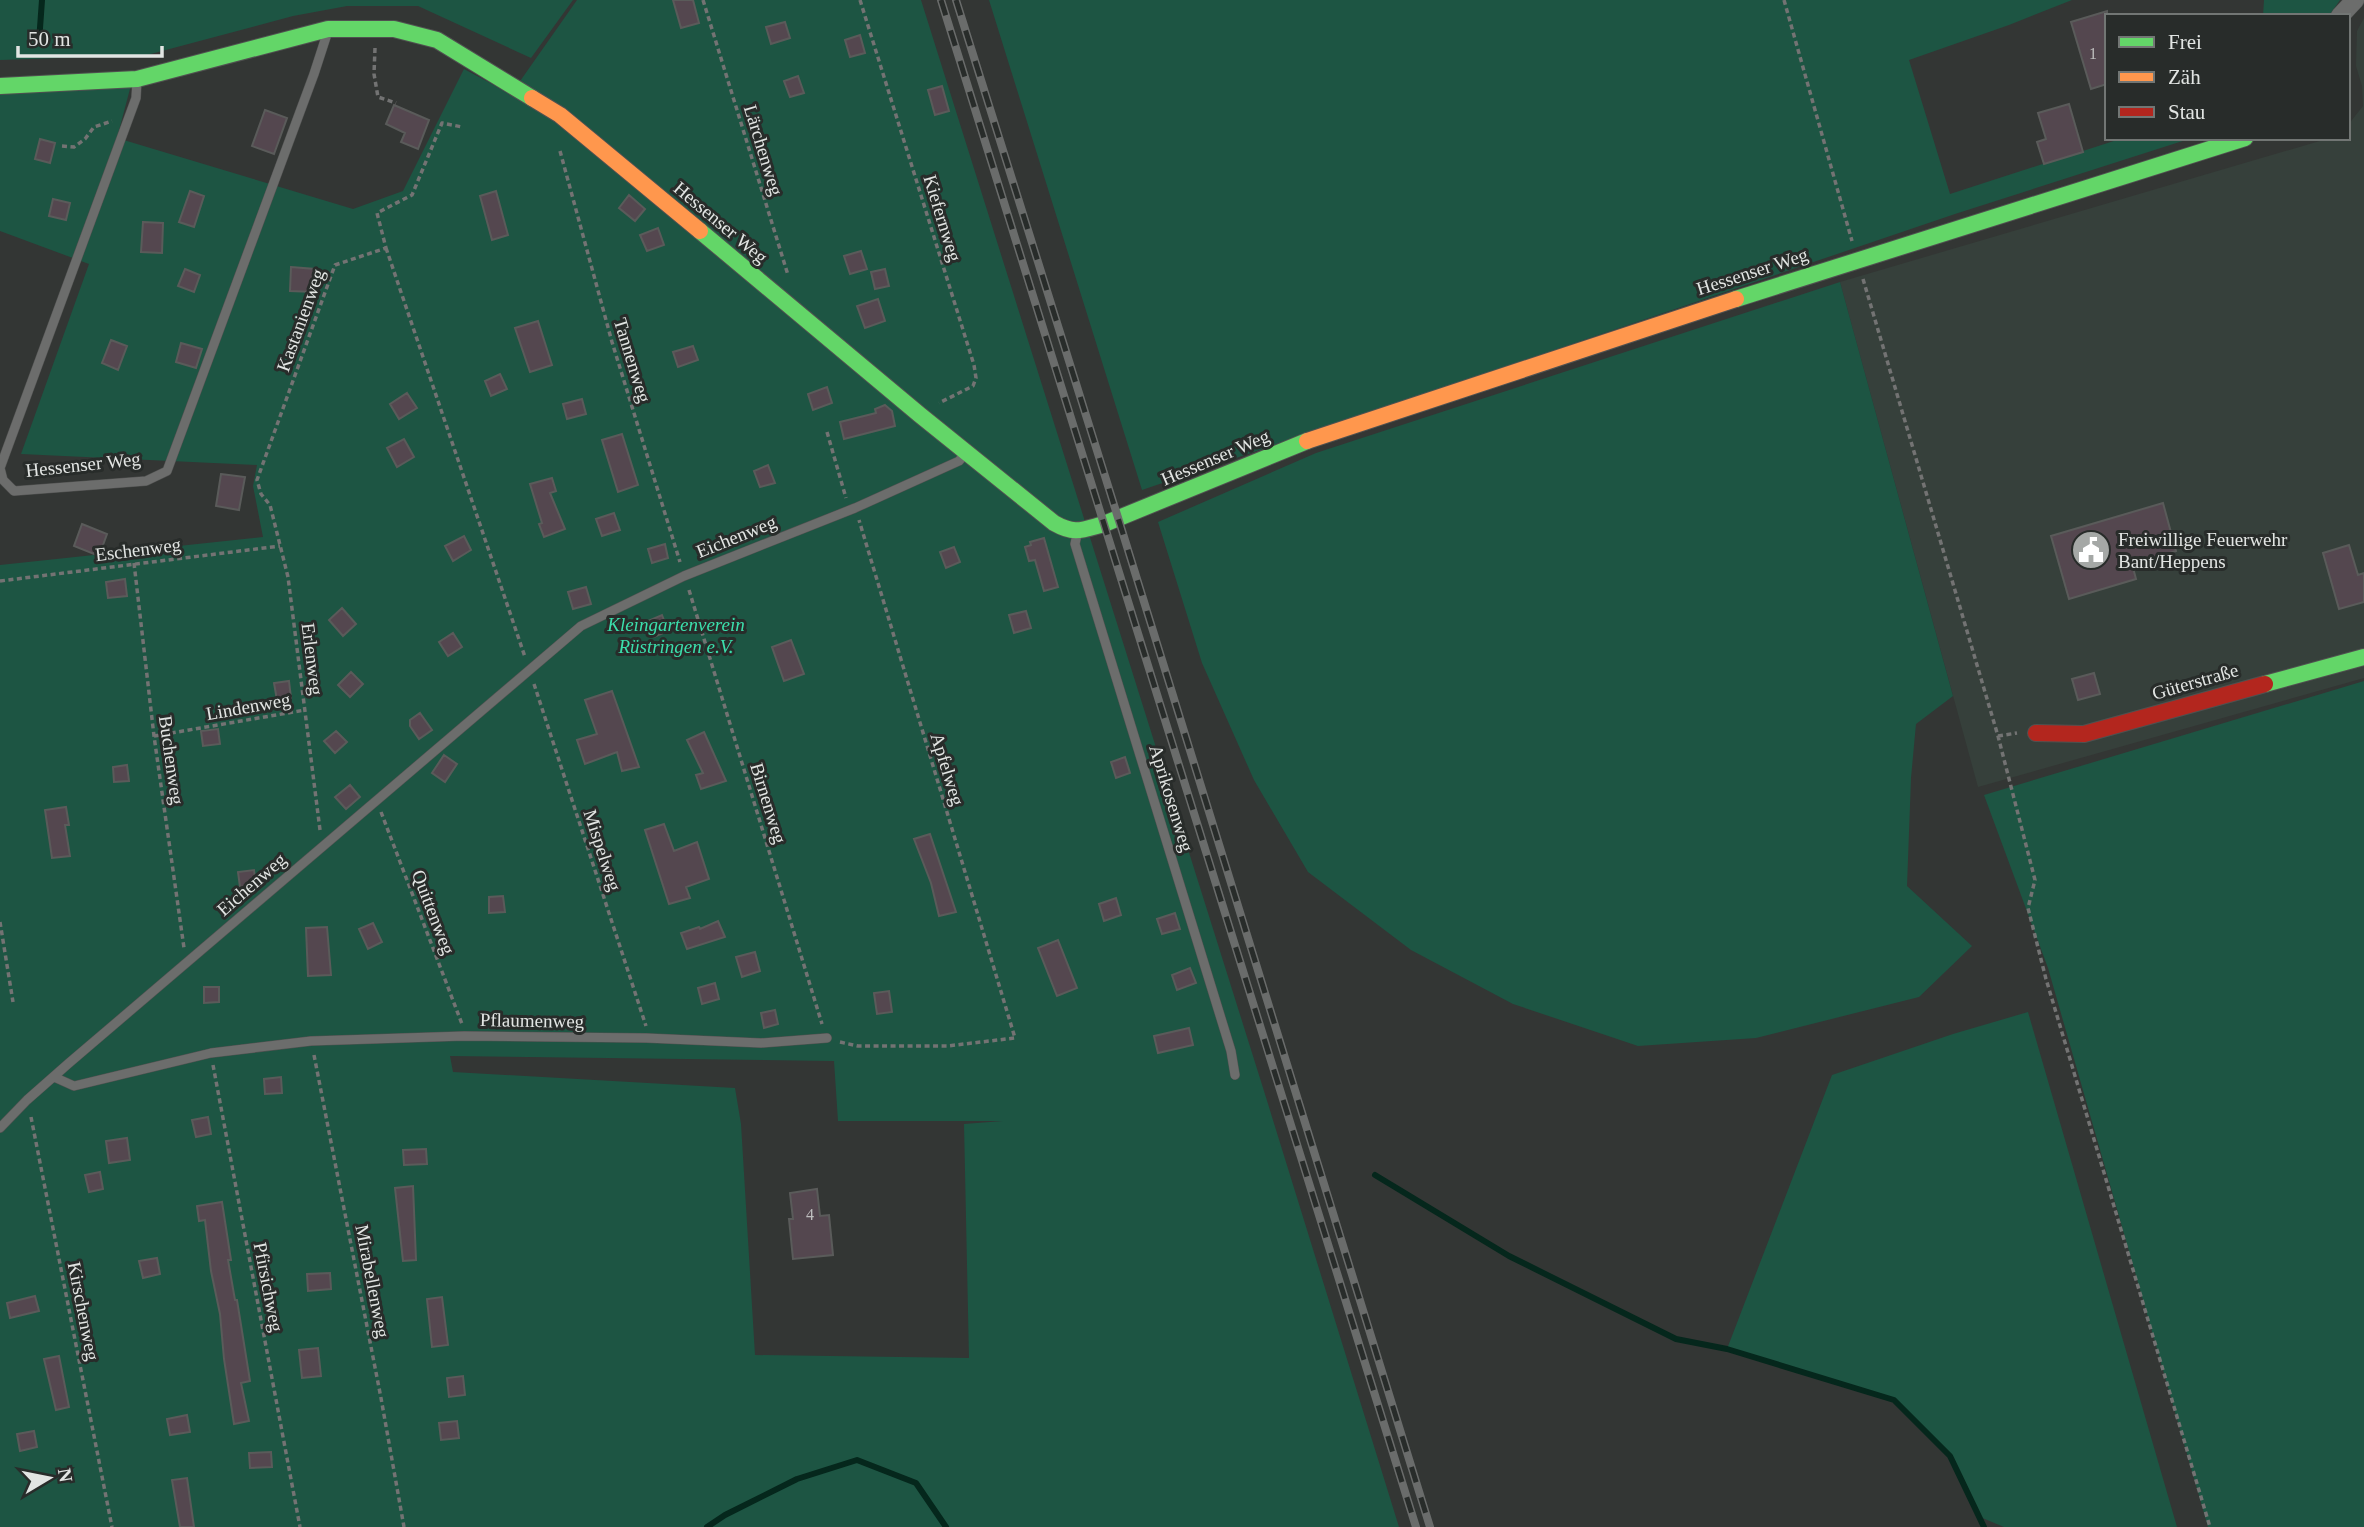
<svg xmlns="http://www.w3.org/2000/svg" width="2364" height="1527" viewBox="0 0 2364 1527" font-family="Georgia,serif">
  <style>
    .built { fill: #36403b }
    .green { fill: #1d5543; fill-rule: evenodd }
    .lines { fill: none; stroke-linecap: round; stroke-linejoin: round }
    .stream { stroke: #05271c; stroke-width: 6 }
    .building { fill: #54474f; stroke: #5a5b5a; stroke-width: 2 }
    .lane-casing { stroke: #505150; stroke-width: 10 }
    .street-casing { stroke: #505150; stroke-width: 19 }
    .fast-casing { stroke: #505150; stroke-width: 18 }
    .slow-casing { stroke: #505150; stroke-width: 18 }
    .jam-casing { stroke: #505150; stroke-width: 18 }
    .path { stroke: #737373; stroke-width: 3.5; stroke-dasharray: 5 3.5; stroke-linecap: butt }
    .lane { stroke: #6c6d6c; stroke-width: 9 }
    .street { stroke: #6c6d6c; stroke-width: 18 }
    .fast { stroke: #63d668; stroke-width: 16 }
    .slow { stroke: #ff974d; stroke-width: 16 }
    .jam { stroke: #b3261e; stroke-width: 16 }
    .rail-casing { stroke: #6a6c6b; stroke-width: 8 }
    .rail { stroke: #282c2a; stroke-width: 5; stroke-dasharray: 16; stroke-linecap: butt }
    .labels { text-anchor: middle; stroke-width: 6; stroke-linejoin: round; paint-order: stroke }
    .number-label { font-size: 16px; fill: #bebebe }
    .street-label { font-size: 19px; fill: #e2e5e3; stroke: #282c2a }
    .poi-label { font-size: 19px; fill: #e2e5e3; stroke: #282c2a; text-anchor: start }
    .park-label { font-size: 19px; font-style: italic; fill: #3bdfac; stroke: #282c2a }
  </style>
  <rect width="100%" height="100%" fill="#333634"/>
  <path class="built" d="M 2364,18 L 2364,678 L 1978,787 L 1840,282 L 2330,138 L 2348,138 L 2348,125 L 2363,106 L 2362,86 L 2356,66 L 2357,31 Z"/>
  <path class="green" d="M 0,0 L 573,0 L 531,58 L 418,6 L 347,6 L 293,16 L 147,55 L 0,60 Z
    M 577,0 L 921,0 L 1264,1091 L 1399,1527 L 0,1527 L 0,565 L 263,537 L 253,486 L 257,465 L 21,454 L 89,264 L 0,231 L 0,89 L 131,85 L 117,138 L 353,209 L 403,191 L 464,69 L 511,94 ZM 450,1056 L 834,1061 L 838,1121 L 1003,1121 L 964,1124 L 969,1358 L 755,1355 L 741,1124 L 735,1088 L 453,1072 Z
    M 989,0 L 2072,0 L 2009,25 L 1909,60 L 1950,194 L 2123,138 L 2192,138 L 1955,214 L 1142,490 Z
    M 2264,0 L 2340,0 L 2329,16 L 2263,16 Z
    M 1840,282 L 1953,696 L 1916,724 L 1911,778 L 1907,886 L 1972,946 L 1919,997 L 1756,1038 L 1638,1046 L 1513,1004 L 1411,950 L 1308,872 L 1254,780 L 1202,663 L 1158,522 L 1316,453 Z
    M 2364,681 L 2364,1527 L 2208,1527 L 2048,968 L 1984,795 Z
    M 2028,1012 L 2177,1527 L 2004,1527 L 1980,1517 L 1950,1456 L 1894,1400 L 1727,1349 L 1832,1075 L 1953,1034 Z"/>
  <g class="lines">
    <path class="stream" d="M 39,42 L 42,0
      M 1375,1175 L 1509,1256 L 1676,1339 L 1727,1349 L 1894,1400 L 1950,1456 L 1984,1527
      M 707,1527 L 725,1515 L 797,1479 L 857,1460 L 916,1483 L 946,1527"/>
  </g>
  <path class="building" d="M 673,0 L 693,0 L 699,23 L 681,28 Z
    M 2107,11 L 2107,84 L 2091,89 L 2071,22 Z
    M 785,22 L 790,38 L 771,44 L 766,27 Z
    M 860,35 L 865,53 L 850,57 L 845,40 Z
    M 798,76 L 804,93 L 790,97 L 784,81 Z
    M 942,86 L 949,111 L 935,115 L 928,90 Z
    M 2069,104 L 2083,152 L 2044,164 L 2037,142 L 2046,139 L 2038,113 Z
    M 394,105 L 429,120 L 418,149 L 401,142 L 405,133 L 386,124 Z
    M 265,110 L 287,118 L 274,154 L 252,146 Z
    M 40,139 L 55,143 L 50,163 L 35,159 Z
    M 190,191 L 204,196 L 194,227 L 179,222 Z
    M 496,191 L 508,235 L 492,240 L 480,196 Z
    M 629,195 L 645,209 L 635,221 L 619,208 Z
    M 53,199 L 70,203 L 66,220 L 49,216 Z
    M 143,222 L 163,223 L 162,253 L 141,252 Z
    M 658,228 L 664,245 L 647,251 L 640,235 Z
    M 861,251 L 867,269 L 850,274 L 844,256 Z
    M 291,267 L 315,269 L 314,292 L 290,291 Z
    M 185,269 L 200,275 L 194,292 L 178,286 Z
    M 885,269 L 889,286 L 875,289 L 871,272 Z
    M 878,299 L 885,321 L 865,328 L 857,306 Z
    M 538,321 L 552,365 L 530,372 L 515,328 Z
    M 111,340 L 127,346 L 118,370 L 102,363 Z
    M 181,343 L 202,349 L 196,368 L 176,362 Z
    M 693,346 L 698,360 L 678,367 L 673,352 Z
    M 500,374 L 507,389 L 491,396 L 485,381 Z
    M 827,387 L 832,403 L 813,410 L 808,394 Z
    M 407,393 L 417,408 L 399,419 L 390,404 Z
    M 582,399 L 586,414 L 567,419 L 563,404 Z
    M 885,405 L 892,411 L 895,426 L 844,439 L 840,422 L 876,413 L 875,409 Z
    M 622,434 L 638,485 L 618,492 L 602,440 Z
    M 404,439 L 414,457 L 397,467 L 387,448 Z
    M 768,465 L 775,483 L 760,487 L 754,471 Z
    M 221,474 L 245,477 L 239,510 L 216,506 Z
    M 552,478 L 556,491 L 550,493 L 565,529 L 544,537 L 539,524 L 542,523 L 530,484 Z
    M 2163,503 L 2176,551 L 2132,564 L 2136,579 L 2069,599 L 2051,536 Z
    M 614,513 L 620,530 L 602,536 L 596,519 Z
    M 82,524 L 107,534 L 99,556 L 74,546 Z
    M 464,536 L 471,550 L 453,561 L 445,546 Z
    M 1044,538 L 1058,587 L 1044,591 L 1035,560 L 1029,561 L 1025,547 L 1031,545 L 1030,542 Z
    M 665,544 L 668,558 L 652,563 L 648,549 Z
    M 2349,545 L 2358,575 L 2364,573 L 2364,602 L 2339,609 L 2323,553 Z
    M 954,547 L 960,562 L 946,568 L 940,552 Z
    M 125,579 L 127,596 L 108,598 L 106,582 Z
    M 586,587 L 591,604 L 573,609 L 568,592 Z
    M 342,608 L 356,624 L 343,636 L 329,620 Z
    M 1026,611 L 1031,628 L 1014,633 L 1009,615 Z
    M 662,615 L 668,631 L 654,637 L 648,621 Z
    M 453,633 L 462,647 L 448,656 L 439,642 Z
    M 791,640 L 804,674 L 784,681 L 772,647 Z
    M 351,672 L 363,684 L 350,697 L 338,685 Z
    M 2094,673 L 2100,694 L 2078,700 L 2072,679 Z
    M 289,681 L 291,698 L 277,700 L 274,683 Z
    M 612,691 L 639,767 L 622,771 L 617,752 L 585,764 L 577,740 L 597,734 L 585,700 Z
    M 420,713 L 432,730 L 419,739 L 410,726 L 410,720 Z
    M 218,729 L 220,744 L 203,746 L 201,731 Z
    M 336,731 L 347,742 L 335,753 L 324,741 Z
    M 704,732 L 726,781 L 701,789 L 696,775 L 703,773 L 687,740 Z
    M 444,755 L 457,764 L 445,782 L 432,773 Z
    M 1125,757 L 1130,773 L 1116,778 L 1111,762 Z
    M 127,765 L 129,781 L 114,782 L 113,767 Z
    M 350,785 L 360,797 L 346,809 L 335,797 Z
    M 66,807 L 69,825 L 65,825 L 70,856 L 52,858 L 45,810 Z
    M 664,824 L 674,851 L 697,842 L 709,879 L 686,887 L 690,898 L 669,904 L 645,830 Z
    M 930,834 L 956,912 L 939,916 L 931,883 L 914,839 Z
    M 254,870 L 256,886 L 240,887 L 238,872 Z
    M 503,896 L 505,912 L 489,913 L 489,897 Z
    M 1116,898 L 1121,915 L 1104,921 L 1099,904 Z
    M 1175,913 L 1180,929 L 1162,934 L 1157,919 Z
    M 718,921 L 725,937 L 687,949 L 681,933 L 699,927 L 700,929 Z
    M 373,923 L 382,942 L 368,949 L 359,929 Z
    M 327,927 L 331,975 L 308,976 L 306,928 Z
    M 1058,940 L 1077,988 L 1057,996 L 1038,948 Z
    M 755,952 L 760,971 L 742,977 L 736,957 Z
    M 1190,968 L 1196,983 L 1177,990 L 1172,975 Z
    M 715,983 L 719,999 L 702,1004 L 698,988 Z
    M 204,987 L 219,987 L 219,1002 L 204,1003 Z
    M 889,991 L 892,1012 L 877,1014 L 874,993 Z
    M 775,1010 L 778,1024 L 764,1028 L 761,1013 Z
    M 1189,1028 L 1193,1045 L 1158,1053 L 1154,1036 Z
    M 281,1077 L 282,1093 L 265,1094 L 264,1079 Z
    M 208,1117 L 211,1134 L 196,1137 L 192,1120 Z
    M 127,1138 L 130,1160 L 109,1163 L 106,1141 Z
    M 426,1149 L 427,1164 L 404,1165 L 403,1150 Z
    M 100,1172 L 103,1189 L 89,1192 L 85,1175 Z
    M 413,1186 L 416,1260 L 403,1261 L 395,1188 Z
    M 817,1189 L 820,1216 L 829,1215 L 833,1255 L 793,1259 L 789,1219 L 793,1219 L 790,1193 Z
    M 222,1202 L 231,1260 L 228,1260 L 235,1300 L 237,1300 L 250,1381 L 241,1383 L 249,1421 L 234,1424 L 224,1359 L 220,1314 L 211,1271 L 205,1220 L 199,1221 L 197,1206 Z
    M 157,1258 L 160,1274 L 143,1278 L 139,1261 Z
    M 330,1273 L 331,1289 L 308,1291 L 307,1274 Z
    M 35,1296 L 39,1311 L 10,1318 L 7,1303 Z
    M 442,1297 L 448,1345 L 432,1347 L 427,1299 Z
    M 318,1348 L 321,1376 L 302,1378 L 299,1350 Z
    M 59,1356 L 69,1407 L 56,1410 L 44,1359 Z
    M 463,1376 L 465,1395 L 449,1397 L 447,1378 Z
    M 187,1415 L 190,1432 L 170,1435 L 167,1419 Z
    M 457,1421 L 459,1438 L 441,1440 L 439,1423 Z
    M 34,1431 L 37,1447 L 20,1451 L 17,1434 Z
    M 271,1452 L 272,1467 L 250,1468 L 249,1453 Z
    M 187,1478 L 194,1527 L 180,1527 L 172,1480 Z"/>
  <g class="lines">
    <defs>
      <path id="lane" d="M 137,81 L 136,98 L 0,468 L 3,480 L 14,491 L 146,481 L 167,471 L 314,74 L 327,34
        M 1077,534 L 1075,544 L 1231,1051 L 1235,1075
        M 54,1077 L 74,1086 L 211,1053 L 311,1041 L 464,1036 L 646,1038 L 761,1043 L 827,1038
        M 0,1128 L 27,1100 L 69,1063 L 581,626 L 684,576 L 855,508 L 959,461 L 965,454"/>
      <path id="street" d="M 2340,16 L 2355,0"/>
      <path id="fast" d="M 0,86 L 137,79 L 328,29 L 394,29 L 437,40 L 532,98
        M 700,231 L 920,415 L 1054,523 C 1075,535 1082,530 1104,524 L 1307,441
        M 1736,299 L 2245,138
        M 2265,684 L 2364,657"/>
      <path id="slow" d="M 532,98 L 560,115 L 700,231
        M 1307,441 L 1736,299"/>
      <path id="jam" d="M 2036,733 L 2084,734 L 2265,684"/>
    </defs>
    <use href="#lane" class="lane-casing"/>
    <use href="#street" class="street-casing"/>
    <use href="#fast" class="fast-casing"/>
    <use href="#slow" class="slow-casing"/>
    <use href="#jam" class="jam-casing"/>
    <path class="path" d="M 703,0 L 788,275
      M 860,0 L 974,365 L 976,378 L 973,386 L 939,403
      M 1784,0 L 1852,241
      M 375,48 L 374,74 L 378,97 L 396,103
      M 62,146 L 74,147 L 85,139 L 94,127 L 112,121
      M 560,151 L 612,342 L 680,562
      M 386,248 L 525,657
      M 1863,279 L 1998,736 L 2035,880 L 2028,908 L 2046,979 L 2210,1527
      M 827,432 L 846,498
      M 134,563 L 154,736 L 184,948
      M 0,581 L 280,546
      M 689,590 L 822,1024
      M 534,684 L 646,1026
      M 154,736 L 305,710
      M 1998,736 L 2017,733
      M 381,812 L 462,1024
      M 320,830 L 288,577 L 270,505 L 261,494 L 257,480 L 335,265 L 386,248 L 377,213 L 412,195 L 442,123 L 462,127
      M 0,922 L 13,1002
      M 840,1042 L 858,1046 L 947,1046 L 1015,1038 L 859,520
      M 314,1055 L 381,1398 L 404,1527
      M 213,1065 L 300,1527
      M 31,1117 L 112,1527"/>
    <use href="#lane" class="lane"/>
    <use href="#street" class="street"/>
    <use href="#fast" class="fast"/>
    <use href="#slow" class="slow"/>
    <use href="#jam" class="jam"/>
    <defs>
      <path id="rail" d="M 941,0 L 1416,1527
        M 956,0 L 1120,524 L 1430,1527"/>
    </defs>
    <use href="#rail" class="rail-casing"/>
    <use href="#rail" class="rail"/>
  </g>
  <defs>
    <symbol id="civic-disc" viewBox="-11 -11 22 22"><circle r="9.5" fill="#a5a8a6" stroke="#282c2a"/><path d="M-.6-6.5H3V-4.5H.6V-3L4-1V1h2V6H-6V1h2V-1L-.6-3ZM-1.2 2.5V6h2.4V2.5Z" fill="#fff"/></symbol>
  </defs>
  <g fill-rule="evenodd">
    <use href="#civic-disc" x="2069" y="528" width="44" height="44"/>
  </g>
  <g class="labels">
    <g class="number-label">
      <text x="2093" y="59">1</text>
      <text x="810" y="1220">4</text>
    </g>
    <g class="street-label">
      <text transform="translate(764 150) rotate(73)" y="7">Lärchenweg</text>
      <text transform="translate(943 218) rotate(73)" y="7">Kiefernweg</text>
      <text transform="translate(721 222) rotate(40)" y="7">Hessenser Weg</text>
      <text transform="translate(1752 271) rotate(-18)" y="7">Hessenser Weg</text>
      <text transform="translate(300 320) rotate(-70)" y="7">Kastanienweg</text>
      <text transform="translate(633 360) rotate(73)" y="7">Tannenweg</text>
      <text transform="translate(1215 457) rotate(-23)" y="7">Hessenser Weg</text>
      <text transform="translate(83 464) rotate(-6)" y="7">Hessenser Weg</text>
      <text transform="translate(736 536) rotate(-22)" y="7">Eichenweg</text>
      <text transform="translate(138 549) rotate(-7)" y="7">Eschenweg</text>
      <text transform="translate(313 659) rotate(83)" y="7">Erlenweg</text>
      <text transform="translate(2195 681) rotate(-16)" y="7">Güterstraße</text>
      <text transform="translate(248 706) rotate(-10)" y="7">Lindenweg</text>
      <text transform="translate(172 760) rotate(82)" y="7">Buchenweg</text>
      <text transform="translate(948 769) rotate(73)" y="7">Apfelweg</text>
      <text transform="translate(1172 798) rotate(73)" y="7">Aprikosenweg</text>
      <text transform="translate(769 803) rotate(73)" y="7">Birnenweg</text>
      <text transform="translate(603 850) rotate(72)" y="7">Mispelweg</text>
      <text transform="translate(251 884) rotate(-41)" y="7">Eichenweg</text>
      <text transform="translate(434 912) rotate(69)" y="7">Quittenweg</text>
      <text transform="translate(532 1020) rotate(1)" y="7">Pflaumenweg</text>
      <text transform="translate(373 1281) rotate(79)" y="7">Mirabellenweg</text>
      <text transform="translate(269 1287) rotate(79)" y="7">Pfirsichweg</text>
      <text transform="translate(84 1311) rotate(79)" y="7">Kirschenweg</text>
    </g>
    <g class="poi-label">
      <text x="2118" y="546">Freiwillige Feuerwehr<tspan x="2118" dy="22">Bant/Heppens</tspan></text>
    </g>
    <g class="park-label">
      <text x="676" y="631">Kleingartenverein<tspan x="676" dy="22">Rüstringen e.V.</tspan></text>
    </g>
  </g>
  <rect x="2105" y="14" width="245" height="126" fill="#282c2a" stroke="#727674" stroke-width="2"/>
  <rect x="2119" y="37" width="35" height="10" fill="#63d668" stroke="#727674" stroke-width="2"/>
  <text x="2168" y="49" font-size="21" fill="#e2e5e3">Frei</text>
  <rect x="2119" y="72" width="35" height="10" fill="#ff974d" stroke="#727674" stroke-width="2"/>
  <text x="2168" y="84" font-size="21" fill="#e2e5e3">Zäh</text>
  <rect x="2119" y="107" width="35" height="10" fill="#b3261e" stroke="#727674" stroke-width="2"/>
  <text x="2168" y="119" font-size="21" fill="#e2e5e3">Stau</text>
  <g transform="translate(49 1478) rotate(80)" stroke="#282c2a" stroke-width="5" paint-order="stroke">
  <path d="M0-5L12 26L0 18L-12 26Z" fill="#e2e5e3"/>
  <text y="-10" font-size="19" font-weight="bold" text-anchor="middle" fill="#e2e5e3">N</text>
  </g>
  <path d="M18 46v10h144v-10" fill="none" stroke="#e2e5e3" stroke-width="3.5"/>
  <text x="28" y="46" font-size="21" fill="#e2e5e3" stroke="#282c2a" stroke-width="5" paint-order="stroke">50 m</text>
</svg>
